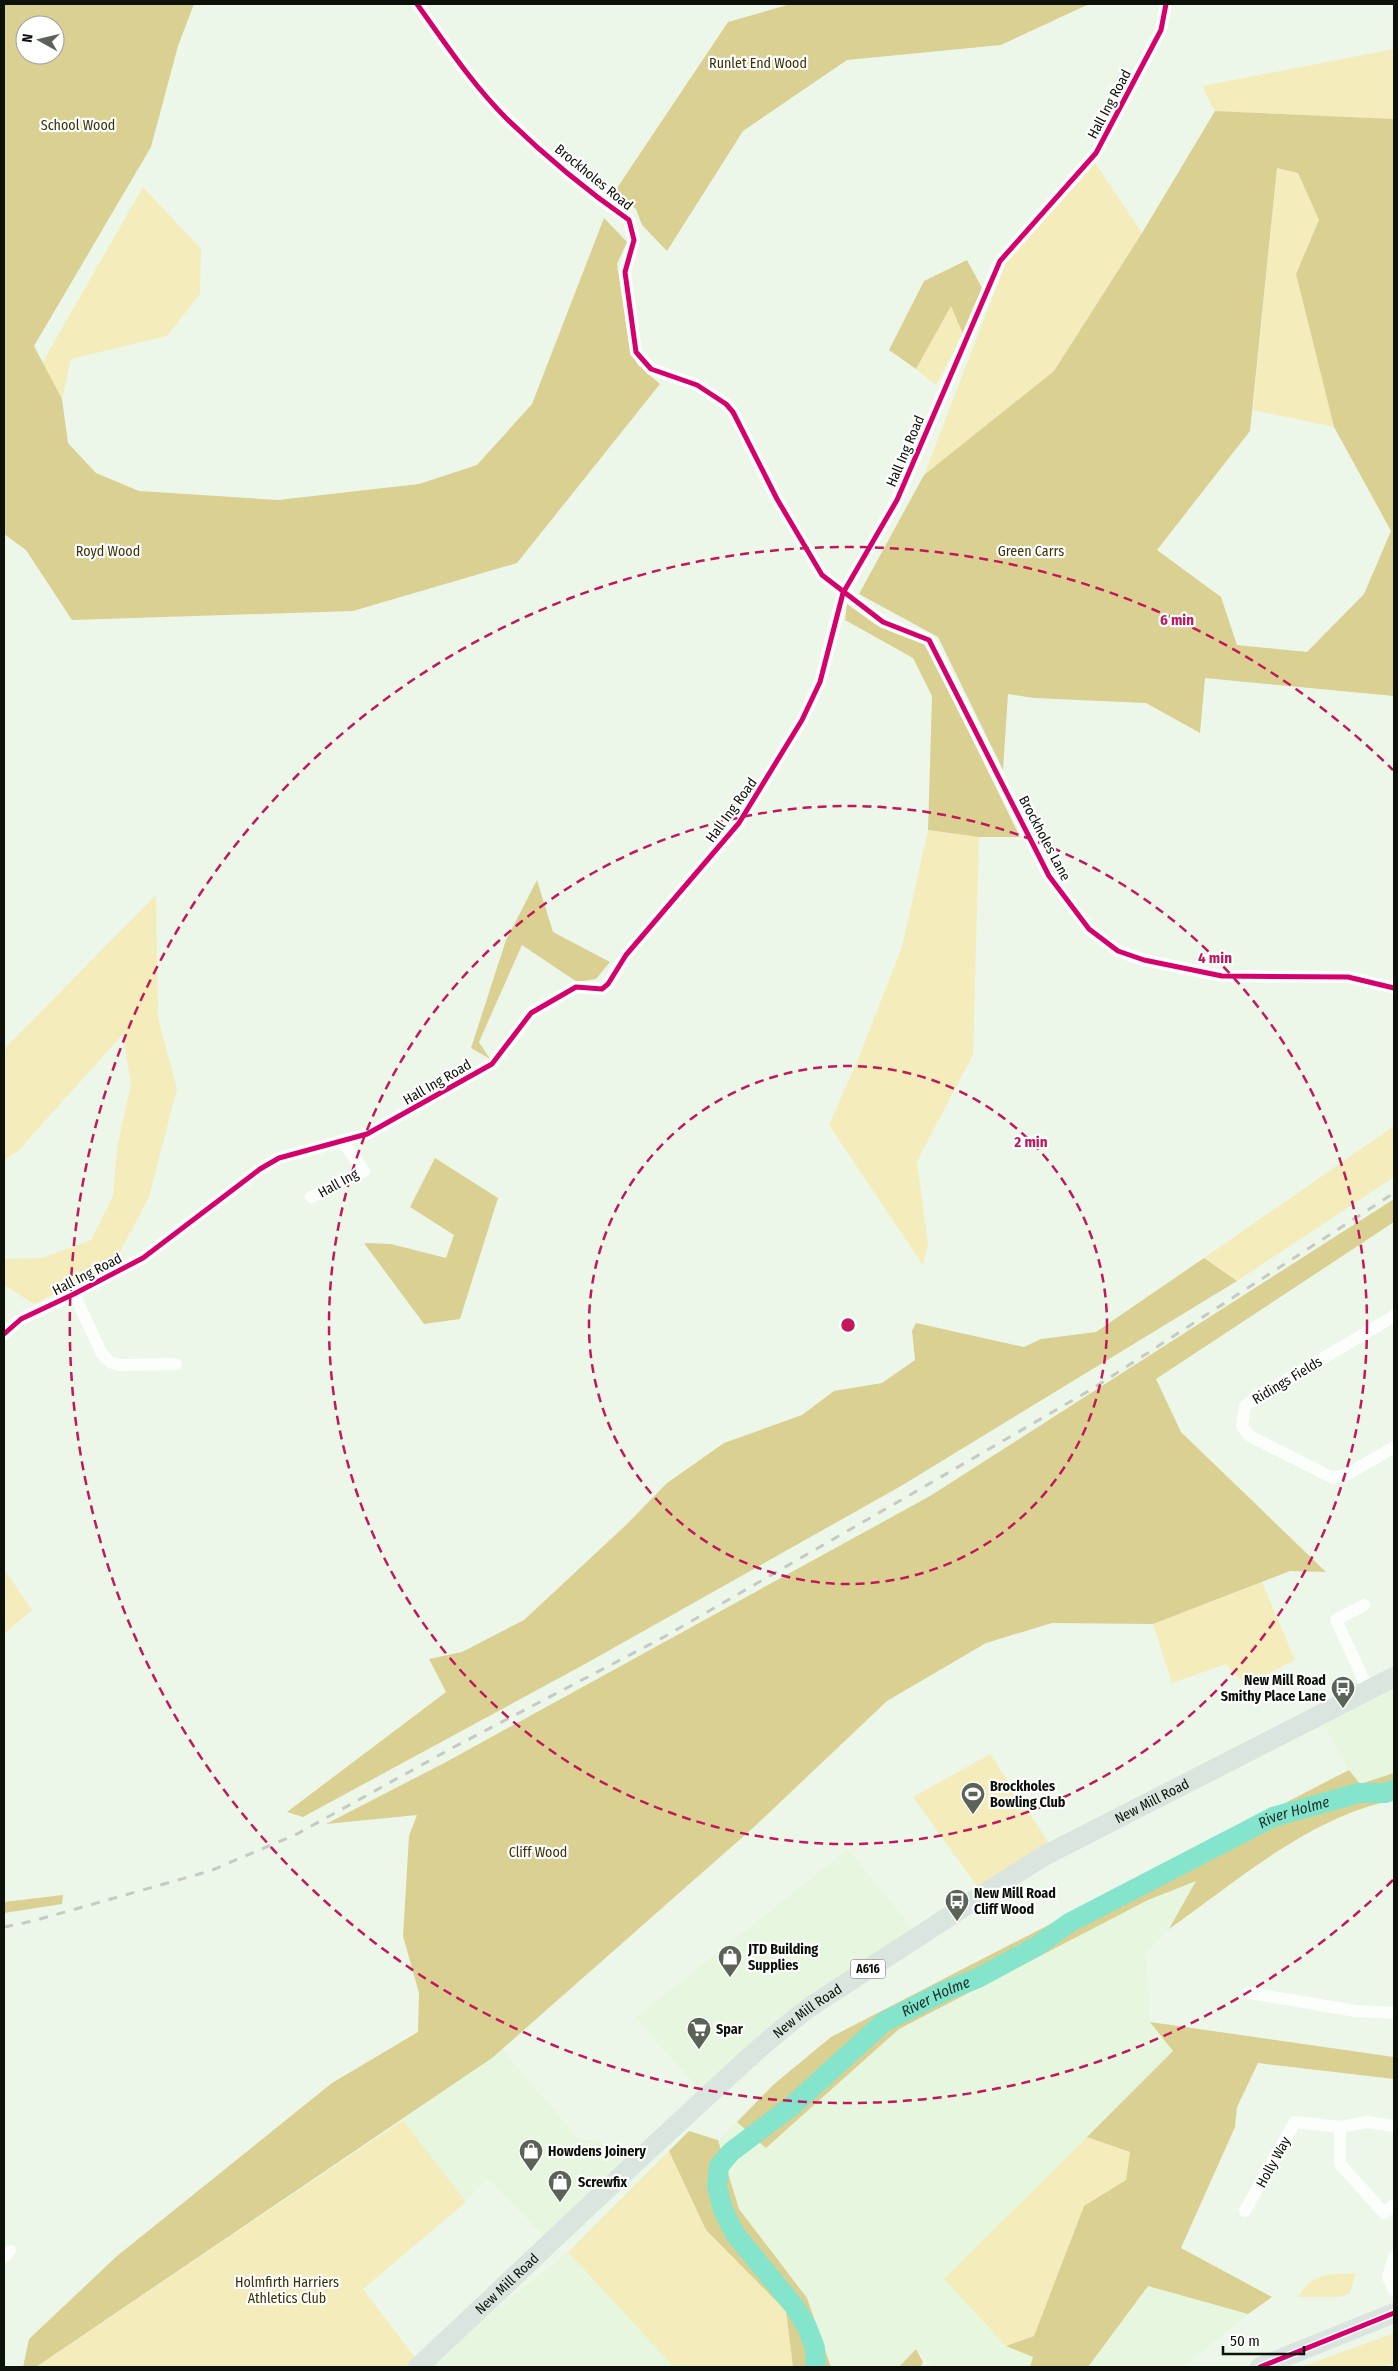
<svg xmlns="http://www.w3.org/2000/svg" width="1398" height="2371" viewBox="0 0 1398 2371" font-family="'Fira Sans Condensed',sans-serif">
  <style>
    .built { fill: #e6f6df }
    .green { fill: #f4ecbb }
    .forest { fill: #dad092; fill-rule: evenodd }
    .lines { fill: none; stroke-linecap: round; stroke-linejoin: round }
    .river { stroke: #84e4cc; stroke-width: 20 }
    .street { stroke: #fcfefc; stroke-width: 12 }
    .primary { stroke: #d9e5de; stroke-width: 20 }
    .rail { stroke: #c7c9c5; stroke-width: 3; stroke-dasharray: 9 9; stroke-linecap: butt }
    .cycleway-casing { stroke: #fff; stroke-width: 8 }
    .cycleway { stroke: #d6006c; stroke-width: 5 }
    .ring { fill: none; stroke: #c2185b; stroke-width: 2.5; stroke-dasharray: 9 6 }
    .labels { text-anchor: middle; stroke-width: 4.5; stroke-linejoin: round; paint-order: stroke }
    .shield { fill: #fff; stroke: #555853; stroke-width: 1 }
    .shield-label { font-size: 12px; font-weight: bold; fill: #0c1109 }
    .park-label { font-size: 14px; fill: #3d3205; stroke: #fff }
    .street-label { font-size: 14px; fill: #0c1109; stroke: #fff }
    .poi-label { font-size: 14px; font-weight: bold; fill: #0c1109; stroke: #fff; text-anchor: start }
    .water-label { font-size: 15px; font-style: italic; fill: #1a302b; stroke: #fff }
    .centre { fill: #c2185b; stroke: #fff; stroke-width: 2.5 }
    .ring-label { font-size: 15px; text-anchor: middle; font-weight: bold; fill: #c2185b; stroke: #fff; stroke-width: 4.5; stroke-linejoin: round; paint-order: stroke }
  </style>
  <rect width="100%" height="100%" fill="#edf7e9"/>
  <path class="built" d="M 1394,1686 L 1394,1773 L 1359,1784 L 1349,1770 L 1321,1720 Z
    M 848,1849 L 913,1929 L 702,2092 L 635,2018 Z
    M 1196,1881 L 1169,1929 L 1146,1953 L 1150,2022 L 1173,2051 L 944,2279 L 1006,2346 L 1034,2357 L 1030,2367 L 933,2367 L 916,2349 L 899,2367 L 831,2367 L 807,2298 L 739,2209 L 718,2140 L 737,2122 L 767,2148 L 899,2029 L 1148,1900 Z
    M 501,2048 L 579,2139 L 596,2140 L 620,2154 L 632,2154 L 544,2236 L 487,2178 L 466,2202 L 403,2120 L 492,2058 Z
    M 568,2252 L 674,2367 L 422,2367 Z
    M 1148,2286 L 1248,2314 L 1184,2367 L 1088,2367 Z"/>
  <path class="green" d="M 1394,49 L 1394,119 L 1215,111 L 1202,86 Z
    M 1095,163 L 1142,233 L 1054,371 L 924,475 L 1006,262 Z
    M 1277,168 L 1298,173 L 1319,220 L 1296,274 L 1334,427 L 1253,410 Z
    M 143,187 L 201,249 L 200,294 L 167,336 L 71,359 L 62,399 L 42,363 Z
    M 951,305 L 963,334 L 936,385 L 916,369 Z
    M 928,830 L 979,837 L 973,1055 L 917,1161 L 928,1245 L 923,1265 L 829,1125 L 857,1062 L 902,947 Z
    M 156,895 L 158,1018 L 177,1089 L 149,1197 L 113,1265 L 34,1304 L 4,1285 L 4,1259 L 42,1258 L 91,1240 L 113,1196 L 117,1147 L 131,1085 L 123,1034 L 18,1151 L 4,1160 L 4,1049 Z
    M 1394,1126 L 1394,1177 L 1237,1281 L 1204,1258 Z
    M 4,1569 L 32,1610 L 4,1634 Z
    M 1262,1582 L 1295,1660 L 1245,1685 L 1226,1664 L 1172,1683 L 1153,1624 Z
    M 990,1754 L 1049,1843 L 979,1889 L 913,1797 Z
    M 403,2120 L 466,2202 L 363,2289 L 416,2359 L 405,2367 L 36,2367 Z
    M 1087,2137 L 1130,2152 L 1126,2180 L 1084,2206 L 1034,2336 L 1006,2346 L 944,2279 Z
    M 669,2151 L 706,2230 L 786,2311 L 793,2367 L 674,2367 L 568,2252 Z
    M 1356,2273 L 1350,2293 L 1341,2297 L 1298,2297 C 1314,2271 1328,2275 1356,2273 Z
    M 1394,2333 L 1394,2364 L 1382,2367 L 1301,2367 Z"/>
  <path class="forest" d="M 4,4 L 194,4 L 178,46 L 151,147 L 34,346 L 62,399 L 68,443 L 96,473 L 139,491 L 278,500 L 419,484 L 477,465 L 532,404 L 604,218 L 627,242 L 617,264 L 630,350 L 638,365 L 660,384 L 517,563 L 353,611 L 72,620 L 26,550 L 4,534 ZM 25,25 L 55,25 L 55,55 L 25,55 Z
    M 791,4 L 1089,4 L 1001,45 L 847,60 L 743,131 L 667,251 L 642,225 L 636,209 L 613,194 L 728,22 Z
    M 1215,111 L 1394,119 L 1394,696 L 1205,678 L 1200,733 L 1146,703 L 1034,698 L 1008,694 L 1003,770 L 938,637 L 859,594 L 924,475 L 1054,371 L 1142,233 ZM 1277,168 L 1298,173 L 1319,220 L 1296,274 L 1334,427 L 1391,531 L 1364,594 L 1307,652 L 1237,645 L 1221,597 L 1157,550 L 1250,431 Z
    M 967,260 L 982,288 L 963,334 L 951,306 L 916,369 L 889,350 L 924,281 Z
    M 847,604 L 875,624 L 926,644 L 1020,837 L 979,837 L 928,830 L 932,696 L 913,658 L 845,620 Z
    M 537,880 L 553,932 L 610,962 L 596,979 L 577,982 L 522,945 L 479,1042 L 490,1059 L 471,1048 L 506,940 Z
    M 435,1158 L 498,1198 L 460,1319 L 424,1324 L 364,1243 L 391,1244 L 446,1258 L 454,1235 L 410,1207 Z
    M 1394,1199 L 1394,1222 L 1156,1379 L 1181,1432 L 1326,1572 L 1290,1571 L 1153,1624 L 1052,1623 L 986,1643 L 887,1701 L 754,1827 L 492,2058 L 36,2367 L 23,2367 L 29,2339 L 117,2256 L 332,2083 L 418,2032 L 419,1993 L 403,1936 L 409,1836 L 417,1815 L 326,1824 L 446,1762 L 930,1496 Z
    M 1204,1258 L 1237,1281 L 901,1486 L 585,1664 L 303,1817 L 287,1812 L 446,1692 L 429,1659 L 462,1652 L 524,1620 L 626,1525 L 667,1483 L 724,1443 L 802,1415 L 834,1391 L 882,1383 L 915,1360 L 912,1331 L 916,1323 L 1024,1347 L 1041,1339 L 1096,1332 Z
    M 1349,1770 L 1360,1784 L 1394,1773 L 1394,1800 C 1309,1817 1239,1880 1169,1929 L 1196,1881 L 1148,1900 L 899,2029 L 766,2148 L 737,2122 L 773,2085 L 831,2037 Z
    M 63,1895 L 62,1904 L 4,1913 L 4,1902 Z
    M 1150,2022 L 1394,2057 L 1394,2079 L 1258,2063 L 1237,2107 L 1235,2127 L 1181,2248 L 1272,2297 L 1248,2314 L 1148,2286 L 1088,2367 L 1030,2367 L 1033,2357 L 1006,2346 L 1034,2336 L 1084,2206 L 1126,2180 L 1130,2152 L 1087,2137 L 1173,2051 Z
    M 689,2131 L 718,2140 L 739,2209 L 807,2298 L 831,2367 L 793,2367 L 786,2311 L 706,2230 L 669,2151 Z
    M 916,2349 L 923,2362 L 921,2367 L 899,2367 Z"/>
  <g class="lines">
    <path class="river" id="s1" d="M 816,2367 L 815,2348 L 807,2327 L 794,2306 L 735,2234 L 723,2210 L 717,2187 L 719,2166 L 731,2152 L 793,2105 L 884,2022 L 945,1991 L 978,1978 L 1037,1946 L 1069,1923 L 1273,1817 L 1359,1793 L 1385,1793 L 1394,1790"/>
    <path class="street" d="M 417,4 C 445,43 472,84 506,118 C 544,155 586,190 629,220 L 634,240 L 625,272 L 636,352 L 651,369 L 697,385 L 726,404 L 733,412 L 777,499 L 822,575 L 883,622 L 929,640 L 1049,876 L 1089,929 L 1118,951 L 1144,960 L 1222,976 L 1348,977 L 1394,988
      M 311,1197 L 364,1171 L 343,1142
      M 74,1294 L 102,1354 L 110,1362 L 119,1365 L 176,1364
      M 1394,1316 L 1253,1400 L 1245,1406 L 1242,1426 L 1250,1436 L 1333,1478 L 1348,1474 L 1394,1447
      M 4,1334 L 21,1319 L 74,1294 L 143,1258 L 260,1169 L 279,1158 L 367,1134 L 492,1064 L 531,1013 L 576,987 L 602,989 L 608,984 L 626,955 L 739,823 L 802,720 L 820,682 L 843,593 L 897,500 L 1000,261 L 1096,153 L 1161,30 L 1166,4
      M 1364,1605 L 1336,1620 L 1368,1689
      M 1249,1993 L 1356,2011 L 1394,2013
      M 1340,2127 L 1340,2164 L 1384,2213 L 1394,2205
      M 1245,2211 L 1295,2122 L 1340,2127 L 1367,2122 L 1394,2126
      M 4,2257 L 10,2251
      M 1394,2257 L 1388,2277 L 1394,2290"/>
    <g class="primary">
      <path id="s2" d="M 418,2367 C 504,2287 589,2205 676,2125 C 720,2085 762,2043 810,2007 L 982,1895 L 1044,1856 L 1394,1677"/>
      <path d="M 1260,2367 L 1394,2313"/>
    </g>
    <path class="rail" d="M 4,1927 L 33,1921 L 210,1871 L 297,1834 L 454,1747 L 664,1637 L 965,1463 L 1092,1389 L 1394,1193"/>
    <defs>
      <path id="cycleway" d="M 417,4 C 445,43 472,84 506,118 C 544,155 586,190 629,220 L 634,240 L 625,272 L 636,352 L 651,369 L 697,385 L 726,404 L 733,412 L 777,499 L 822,575 L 883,622 L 929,640 L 1049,876 L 1089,929 L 1118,951 L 1144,960 L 1222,976 L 1348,977 L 1394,988
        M 4,1334 L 21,1319 L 74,1294 L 143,1258 L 260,1169 L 279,1158 L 367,1134 L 492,1064 L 531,1013 L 576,987 L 602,989 L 608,984 L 626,955 L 739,823 L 802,720 L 820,682 L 843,593 L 897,500 L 1000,261 L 1096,153 L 1161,30 L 1166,4
        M 1260,2367 L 1394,2313"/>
    </defs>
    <use href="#cycleway" class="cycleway-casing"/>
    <use href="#cycleway" class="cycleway"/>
  </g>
  <g class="ring">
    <circle cx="848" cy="1325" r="259"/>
    <circle cx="848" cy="1325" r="519"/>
    <path d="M1393 1880A778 778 0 1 1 1393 770"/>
  </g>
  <defs>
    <symbol id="bus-pin" viewBox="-11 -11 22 30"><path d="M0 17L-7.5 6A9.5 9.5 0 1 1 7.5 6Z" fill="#5b6257" stroke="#fff"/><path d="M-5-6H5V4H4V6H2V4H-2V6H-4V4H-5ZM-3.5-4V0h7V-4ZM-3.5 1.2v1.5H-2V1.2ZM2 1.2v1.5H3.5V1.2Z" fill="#fff"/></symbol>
    <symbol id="stadium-pin" viewBox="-11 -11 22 30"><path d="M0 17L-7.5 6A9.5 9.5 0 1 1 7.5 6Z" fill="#5b6257" stroke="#fff"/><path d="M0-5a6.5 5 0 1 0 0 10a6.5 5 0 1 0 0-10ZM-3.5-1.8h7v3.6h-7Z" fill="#fff"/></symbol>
    <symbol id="shop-pin" viewBox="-11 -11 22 30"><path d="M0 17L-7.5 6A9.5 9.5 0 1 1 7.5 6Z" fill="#5b6257" stroke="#fff"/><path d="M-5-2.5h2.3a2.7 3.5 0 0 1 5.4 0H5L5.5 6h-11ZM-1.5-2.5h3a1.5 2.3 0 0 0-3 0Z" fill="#fff"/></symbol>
    <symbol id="supermarket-pin" viewBox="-11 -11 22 30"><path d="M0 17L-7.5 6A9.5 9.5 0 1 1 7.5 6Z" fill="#5b6257" stroke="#fff"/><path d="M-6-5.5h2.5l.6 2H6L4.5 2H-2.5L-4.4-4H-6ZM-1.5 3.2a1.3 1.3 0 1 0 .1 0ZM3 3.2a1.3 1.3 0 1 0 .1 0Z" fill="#fff"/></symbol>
  </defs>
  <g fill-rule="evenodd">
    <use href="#bus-pin" x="1329" y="1674" width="28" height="38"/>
    <use href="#stadium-pin" x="959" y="1780" width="28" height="38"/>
    <use href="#bus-pin" x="943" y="1887" width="28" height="38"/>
    <use href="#shop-pin" x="716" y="1943" width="28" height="38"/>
    <use href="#supermarket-pin" x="685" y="2015" width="28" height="38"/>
    <use href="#shop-pin" x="517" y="2137" width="28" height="38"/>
    <use href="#shop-pin" x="546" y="2168" width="28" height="38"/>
  </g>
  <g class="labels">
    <rect class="shield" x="850.5" y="1959.5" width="35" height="19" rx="4"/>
    <g class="shield-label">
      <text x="868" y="1973">A616</text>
    </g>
    <g class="park-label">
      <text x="758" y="68">Runlet End Wood</text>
      <text x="78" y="130">School Wood</text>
      <text x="108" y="556">Royd Wood</text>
      <text x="1031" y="556">Green Carrs</text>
      <text x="538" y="1857">Cliff Wood</text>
      <text x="287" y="2287">Holmfirth Harriers<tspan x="287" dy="16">Athletics Club</tspan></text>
    </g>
    <g class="street-label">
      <text transform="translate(1109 104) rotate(-62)" y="5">Hall Ing Road</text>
      <text transform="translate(594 177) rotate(39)" y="5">Brockholes Road</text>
      <text transform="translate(905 451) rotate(-67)" y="5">Hall Ing Road</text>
      <text transform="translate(731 810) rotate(-54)" y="5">Hall Ing Road</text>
      <text transform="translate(1045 838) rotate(62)" y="5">Brockholes Lane</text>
      <text transform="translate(437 1082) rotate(-30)" y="5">Hall Ing Road</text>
      <text transform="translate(338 1183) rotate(-29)" y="5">Hall Ing</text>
      <text transform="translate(87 1274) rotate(-27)" y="5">Hall Ing Road</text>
      <text transform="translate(1287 1380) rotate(-31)" y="5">Ridings Fields</text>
      <text dy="5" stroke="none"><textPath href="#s2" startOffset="932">New Mill Road</textPath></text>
      <text dy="5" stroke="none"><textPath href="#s2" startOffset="528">New Mill Road</textPath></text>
      <text transform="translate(1273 2162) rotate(-61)" y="5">Holly Way</text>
      <text dy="5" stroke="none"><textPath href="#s2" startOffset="122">New Mill Road</textPath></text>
    </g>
    <g class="poi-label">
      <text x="1326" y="1685" text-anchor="end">New Mill Road<tspan x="1326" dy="16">Smithy Place Lane</tspan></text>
      <text x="990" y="1791">Brockholes<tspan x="990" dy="16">Bowling Club</tspan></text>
      <text x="974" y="1898">New Mill Road<tspan x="974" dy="16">Cliff Wood</tspan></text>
      <text x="748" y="1954">JTD Building<tspan x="748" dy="16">Supplies</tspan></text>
      <text x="716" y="2034">Spar</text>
      <text x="548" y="2156">Howdens Joinery</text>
      <text x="578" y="2187">Screwfix</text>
    </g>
    <g class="water-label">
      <text dy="5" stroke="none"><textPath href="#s1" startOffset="912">River Holme</textPath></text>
      <text dy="5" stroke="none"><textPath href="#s1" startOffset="508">River Holme</textPath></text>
    </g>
  </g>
  <circle cx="848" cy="1325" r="8" class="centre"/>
  <g class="ring-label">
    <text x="1177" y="625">6 min</text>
    <text x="1215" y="963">4 min</text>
    <text x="1031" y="1147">2 min</text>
  </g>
  <rect width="1398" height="2371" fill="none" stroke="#0c1109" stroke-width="10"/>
  <g transform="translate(40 40) rotate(278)"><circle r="24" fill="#ffffff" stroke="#9ea09d"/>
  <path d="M0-4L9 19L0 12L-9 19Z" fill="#5b6257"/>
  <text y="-8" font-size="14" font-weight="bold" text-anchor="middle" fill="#0c1109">N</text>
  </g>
  <path d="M1223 2346v8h81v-8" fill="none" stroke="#0c1109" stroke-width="2.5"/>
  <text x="1230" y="2346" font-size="15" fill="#0c1109" stroke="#ffffff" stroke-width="4" paint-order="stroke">50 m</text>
</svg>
